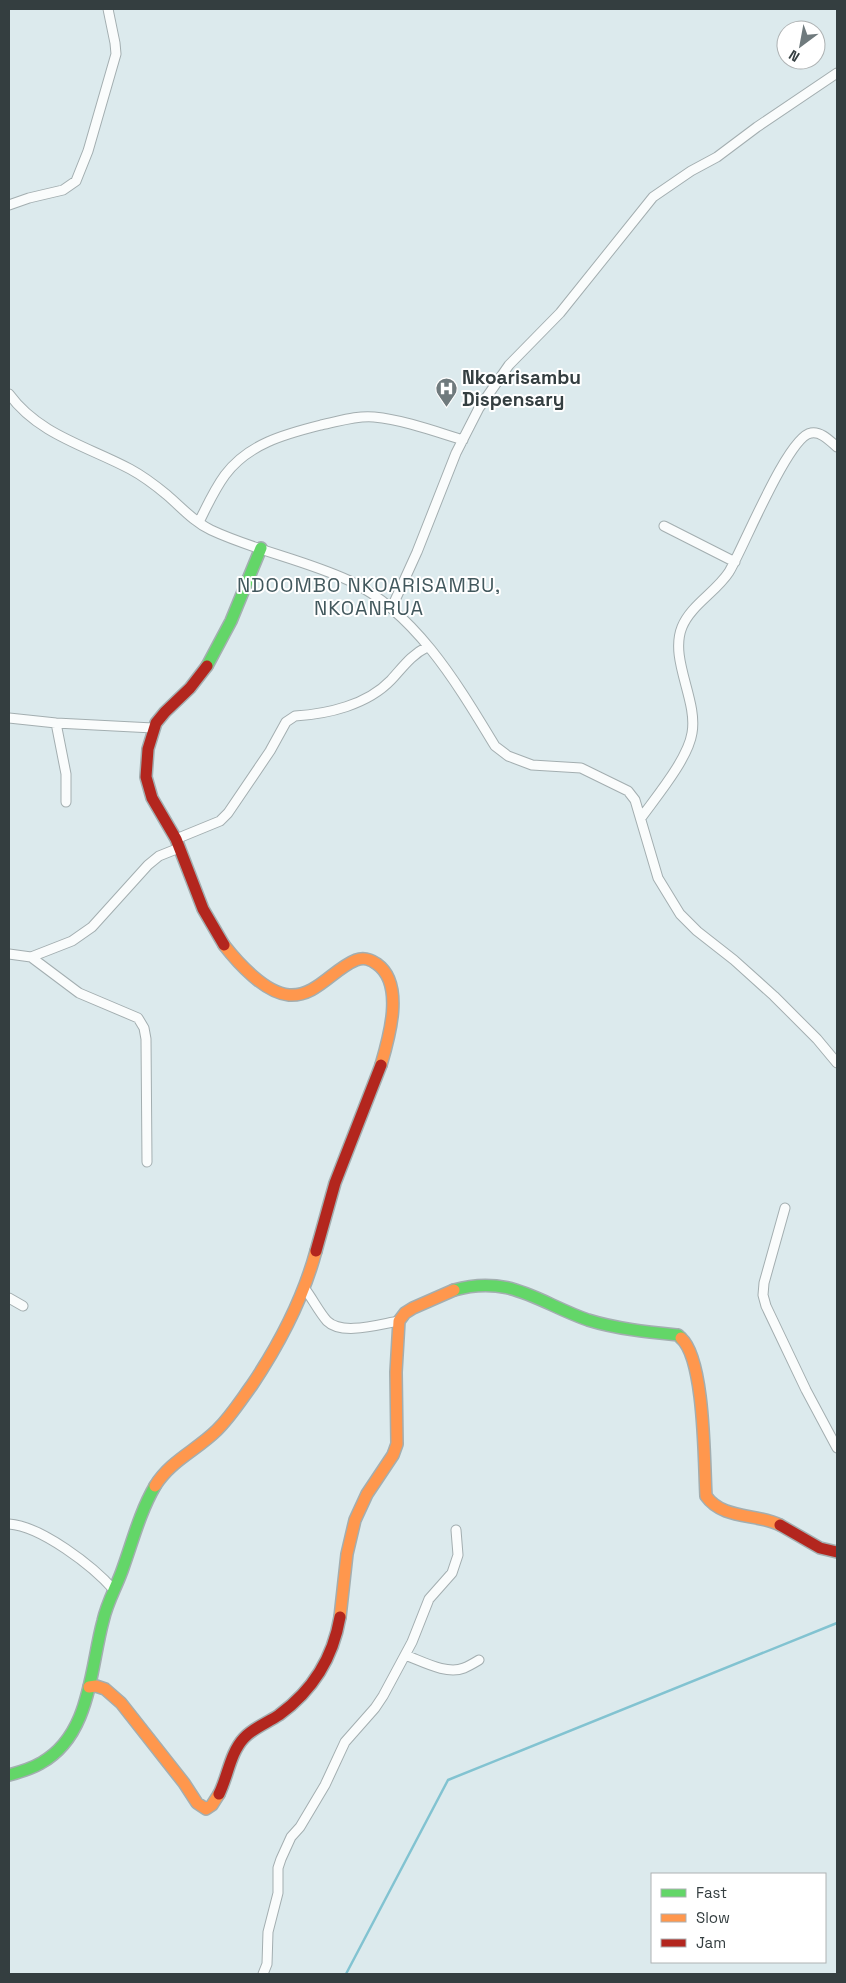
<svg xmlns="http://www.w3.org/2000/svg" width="846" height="1983" viewBox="0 0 846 1983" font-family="'Space Grotesk',sans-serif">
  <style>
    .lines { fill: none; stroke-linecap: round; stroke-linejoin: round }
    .stream { stroke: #82c3d1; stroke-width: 2.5 }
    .street-casing { stroke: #a3aeb0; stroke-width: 11 }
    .fast-casing { stroke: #a3aeb0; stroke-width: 14 }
    .slow-casing { stroke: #a3aeb0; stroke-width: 14 }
    .jam-casing { stroke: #a3aeb0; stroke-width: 14 }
    .street { stroke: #fafcfc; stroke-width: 9 }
    .fast { stroke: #63d668; stroke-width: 11 }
    .slow { stroke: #ff974d; stroke-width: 11 }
    .jam { stroke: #b3261e; stroke-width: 11 }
    .labels { text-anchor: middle; stroke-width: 4; stroke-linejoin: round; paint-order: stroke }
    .poi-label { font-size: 19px; font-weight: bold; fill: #343e40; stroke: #fff; text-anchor: start }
    .neighbourhood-label { font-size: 20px; letter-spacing: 1px; fill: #42585d; stroke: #fff }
  </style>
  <rect width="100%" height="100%" fill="#dceaed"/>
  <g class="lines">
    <path class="stream" d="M 346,1974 L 448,1780 L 837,1623"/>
    <defs>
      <path id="street" d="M 9,205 L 29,198 L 63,190 L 76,181 L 88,151 L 116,54 L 115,43 L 108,9
        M 9,394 C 39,435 87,446 130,469 C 143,476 155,485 167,495 C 181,507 194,522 211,530 C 256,551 305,560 350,581 C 416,613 458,685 495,746 L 508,756 L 532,765 L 581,768 L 628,791 L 635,800 L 658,878 L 680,914 L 697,931 L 734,960 L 774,996 L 817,1039 L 837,1063
        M 199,522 C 207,506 214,490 225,475 C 248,444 285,434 321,425 C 337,422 357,415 374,417 C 404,420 434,431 463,440
        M 664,526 L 735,562
        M 392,607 L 417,552 L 456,453 L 479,408 L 509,365 L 560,313 L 653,197 L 691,171 L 717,157 L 757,127 L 837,73
        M 9,718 L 56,723 L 153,728
        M 56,723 L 66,774 L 66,802
        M 641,818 C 656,797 688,759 692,733 C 698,700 669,659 682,627 C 691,605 716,592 729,572 C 743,549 788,436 811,433 C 821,431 830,441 837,447
        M 176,839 L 220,821 L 228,813 L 270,751 L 286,722 L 295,716 C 328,714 367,705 391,680 C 403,667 411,655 427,647
        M 9,954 L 31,957 L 72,941 L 92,927 L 148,865 L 159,856 L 179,848
        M 31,957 L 79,993 L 138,1018 L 144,1028 L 146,1039 L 147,1162
        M 785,1208 L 764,1283 L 763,1295 L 766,1306 L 806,1390 L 837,1448
        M 305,1289 C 312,1298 319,1312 327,1321 C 342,1336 380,1324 399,1321
        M 9,1298 L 23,1306
        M 9,1524 C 41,1526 93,1566 114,1590
        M 405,1655 C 422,1661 446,1675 464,1668 C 469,1666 474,1663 479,1660
        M 263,1974 L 267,1964 L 268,1932 L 278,1893 L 278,1868 L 281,1859 L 291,1837 L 300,1827 L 325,1785 L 345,1742 L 375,1708 L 383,1696 L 412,1642 L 429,1599 L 452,1573 L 458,1555 L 456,1530"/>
      <path id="fast" d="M 207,666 L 231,621 L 261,548
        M 454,1290 C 510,1274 539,1303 588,1320 C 617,1329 648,1332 678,1335 L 681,1338
        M 9,1775 C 20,1772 31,1769 41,1763 C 91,1735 90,1669 103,1621 C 107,1602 117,1586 123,1568 C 133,1540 140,1512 155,1486"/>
      <path id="slow" d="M 224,945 C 238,963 265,993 289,995 C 316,997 333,969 356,960 C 364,957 370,959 377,964 C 405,984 389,1038 381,1065
        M 681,1338 C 705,1359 704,1462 706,1496 C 723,1520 756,1513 780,1525
        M 155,1486 C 170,1461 197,1450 217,1430 C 231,1416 241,1400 252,1385 C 280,1343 303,1299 316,1251
        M 340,1617 L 347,1554 L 355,1520 L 367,1494 L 393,1455 L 397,1444 L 396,1372 L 399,1321 L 405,1313 L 413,1308 L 454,1290
        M 89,1687 L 96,1686 L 105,1689 L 121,1703 L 184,1783 L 197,1803 L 206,1809 L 212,1805 L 219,1794"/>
      <path id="jam" d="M 207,666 L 190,688 L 165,712 L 156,723 L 148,749 L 146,777 L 152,798 L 176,839 L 203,909 L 224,945
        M 316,1251 L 335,1183 L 381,1065
        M 780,1525 L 820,1548 L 837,1552
        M 219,1794 C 228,1776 230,1753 244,1738 C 253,1728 267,1723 279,1715 C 312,1691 333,1658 340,1617"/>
    </defs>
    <use href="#street" class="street-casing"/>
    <use href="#fast" class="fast-casing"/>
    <use href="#slow" class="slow-casing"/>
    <use href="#jam" class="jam-casing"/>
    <use href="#street" class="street"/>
    <use href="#fast" class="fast"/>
    <use href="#slow" class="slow"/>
    <use href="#jam" class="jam"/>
  </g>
  <defs>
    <symbol id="hospital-pin" viewBox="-11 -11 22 30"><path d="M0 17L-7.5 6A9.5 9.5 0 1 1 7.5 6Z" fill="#6f7a7d" stroke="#fff"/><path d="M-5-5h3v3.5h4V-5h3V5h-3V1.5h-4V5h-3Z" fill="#fff"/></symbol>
  </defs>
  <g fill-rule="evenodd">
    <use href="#hospital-pin" x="434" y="376" width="25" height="34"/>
  </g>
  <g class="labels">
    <g class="poi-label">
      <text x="462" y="384">Nkoarisambu<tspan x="462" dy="22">Dispensary</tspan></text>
    </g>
    <g class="neighbourhood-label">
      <text x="369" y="592">NDOOMBO NKOARISAMBU,<tspan x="369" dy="23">NKOANRUA</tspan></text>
    </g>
  </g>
  <rect width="846" height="1983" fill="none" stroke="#343e40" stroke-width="20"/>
  <rect x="651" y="1873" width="175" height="90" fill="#ffffff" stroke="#aeb2b3"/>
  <rect x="661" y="1889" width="25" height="8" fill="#63d668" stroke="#aeb2b3"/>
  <text x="696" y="1898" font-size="15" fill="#343e40">Fast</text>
  <rect x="661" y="1914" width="25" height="8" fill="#ff974d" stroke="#aeb2b3"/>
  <text x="696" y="1923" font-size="15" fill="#343e40">Slow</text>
  <rect x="661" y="1939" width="25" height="8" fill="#b3261e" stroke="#aeb2b3"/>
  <text x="696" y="1948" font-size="15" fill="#343e40">Jam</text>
  <g transform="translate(801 45) rotate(212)"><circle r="24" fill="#ffffff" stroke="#aeb2b3"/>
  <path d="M0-4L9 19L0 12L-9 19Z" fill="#6f7a7d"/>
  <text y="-8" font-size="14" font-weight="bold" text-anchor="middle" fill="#343e40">N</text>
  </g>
</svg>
